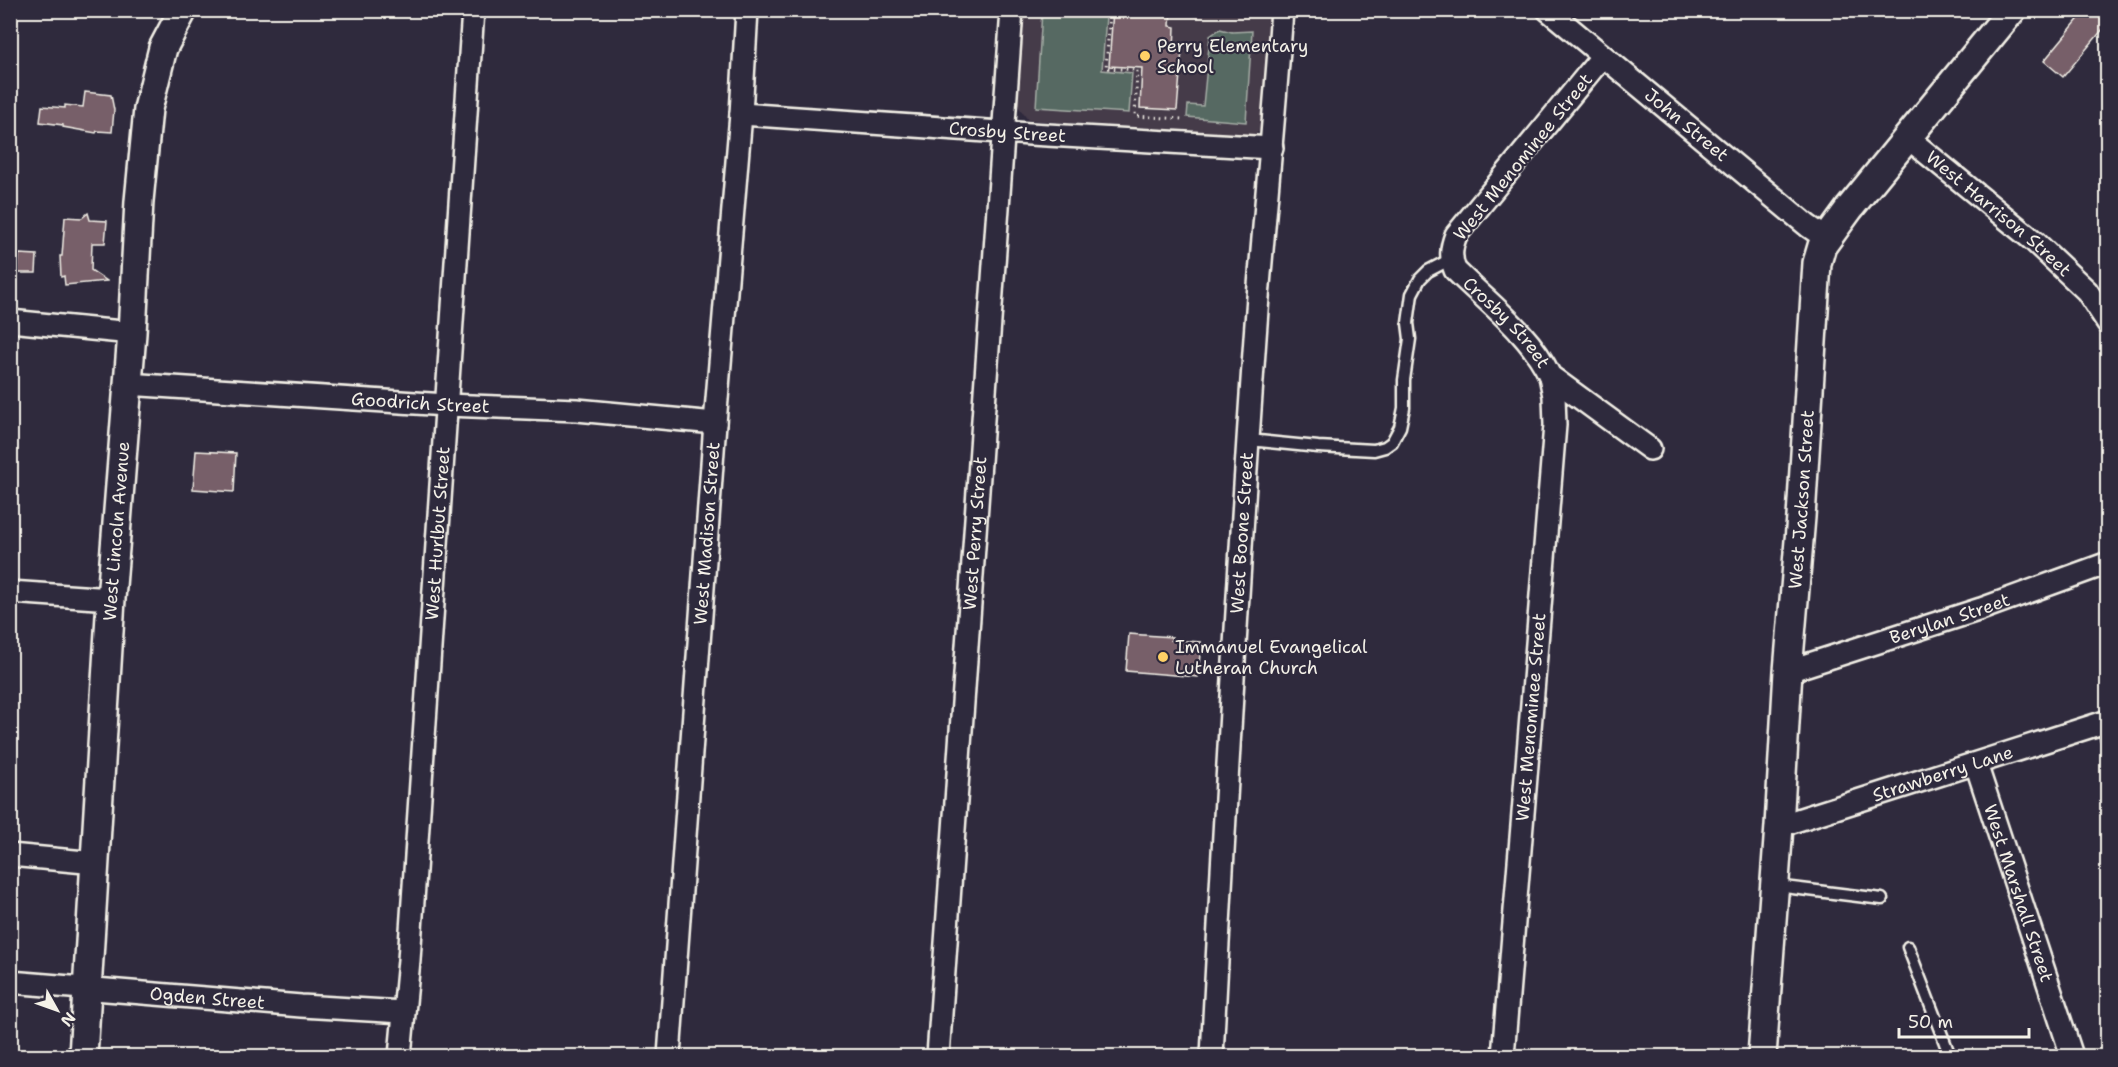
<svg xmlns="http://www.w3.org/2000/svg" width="2118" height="1067" viewBox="0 0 2118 1067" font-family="'Shantell Sans',sans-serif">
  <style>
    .built { fill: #453a4a }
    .green { fill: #566962; stroke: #a5ada5; stroke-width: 1.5 }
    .building { fill: #775e69; stroke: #f4f1e8; stroke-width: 1.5 }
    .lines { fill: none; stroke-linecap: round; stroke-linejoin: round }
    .service-casing { stroke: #f4f1e8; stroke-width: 15 }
    .minor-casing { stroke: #f4f1e8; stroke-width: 26 }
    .tertiary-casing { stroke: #f4f1e8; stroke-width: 32 }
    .path { stroke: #f4f1e8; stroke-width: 3; stroke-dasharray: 1.5 4.5; stroke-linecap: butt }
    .service { stroke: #2f2a3d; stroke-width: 10 }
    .minor { stroke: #2f2a3d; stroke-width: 21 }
    .tertiary { stroke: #2f2a3d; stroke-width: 27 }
    .poi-dot { fill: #ffd166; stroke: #2f2a3d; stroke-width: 2 }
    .labels { text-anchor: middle; stroke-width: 4.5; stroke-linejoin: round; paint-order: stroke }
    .poi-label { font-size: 18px; fill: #f4f1e8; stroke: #2f2a3d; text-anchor: start }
    .street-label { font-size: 18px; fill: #f4f1e8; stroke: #2f2a3d }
  </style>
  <rect width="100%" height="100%" fill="#2f2a3d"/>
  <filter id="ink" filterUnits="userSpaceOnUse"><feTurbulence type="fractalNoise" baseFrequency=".0167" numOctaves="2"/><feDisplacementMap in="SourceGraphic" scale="12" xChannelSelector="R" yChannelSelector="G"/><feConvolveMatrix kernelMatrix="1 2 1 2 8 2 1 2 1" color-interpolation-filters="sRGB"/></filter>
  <g filter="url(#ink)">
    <path class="built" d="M 1023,11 L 1275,11 L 1264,127 L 1255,135 L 1028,120 L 1018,106 L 1017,101 Z"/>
    <path class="green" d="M 1042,11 L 1099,13 L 1106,16 L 1102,70 L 1132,73 L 1129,113 L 1036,107 Z
      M 1220,29 L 1232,32 L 1252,31 L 1246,122 L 1187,117 L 1188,105 L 1203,106 L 1210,36 Z"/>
    <path class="building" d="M 1113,10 L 1171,10 L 1170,26 L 1175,27 L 1174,49 L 1182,50 L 1177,110 L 1140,108 L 1142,68 L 1109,66 Z
      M 2086,10 L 2108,10 L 2108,23 L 2063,77 L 2044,61 Z
      M 85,92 L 111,95 L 114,110 L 112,132 L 97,131 L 96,133 L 63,127 L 63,125 L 40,122 L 42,106 L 65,108 L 65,105 L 83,107 Z
      M 88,213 L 90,220 L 107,221 L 105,243 L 92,243 L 91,270 L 107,281 L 65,285 L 64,276 L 61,277 L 60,256 L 62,256 L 65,217 L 82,218 Z
      M 19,254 L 37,255 L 36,273 L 18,273 Z
      M 196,451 L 236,453 L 234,492 L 193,489 Z
      M 1129,634 L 1172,637 L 1171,640 L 1201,642 L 1198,677 L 1126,671 Z"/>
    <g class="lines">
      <defs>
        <path id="service" d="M 1249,440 L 1318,447 L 1374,450 L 1385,447 L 1392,442 L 1400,427 L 1404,408 L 1404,380 L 1410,339 L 1408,323 L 1412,294 L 1420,279 L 1428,271 L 1451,259
          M 2101,723 L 2108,742
          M 1776,886 L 1882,899
          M 1908,947 L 1950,1056"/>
        <g id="minor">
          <path id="s1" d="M 1548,10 L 1808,226 L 1827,239"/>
          <path id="s2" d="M 1602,57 L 1456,235 C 1451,248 1450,257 1455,270 C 1488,303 1530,333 1550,376 L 1650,449"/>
          <path id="s3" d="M 741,114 L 1030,134 L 1272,148"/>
          <path id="s4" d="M 1908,138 L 2035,242 L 2087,291 L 2108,323"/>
          <path d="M 10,321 L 132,333"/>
          <path id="s5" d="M 127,384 L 446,405 L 577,410 L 715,423"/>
          <path d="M 10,592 L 111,599"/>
          <path id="s6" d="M 1788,671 L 1981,609 L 2108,563"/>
          <path id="s7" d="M 1976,764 L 2072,1056"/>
          <path id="s8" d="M 1779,826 L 2108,721"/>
          <path d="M 10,855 L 96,863"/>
          <path id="s9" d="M 10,982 L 301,1006 L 403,1012"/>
          <path id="s10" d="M 400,1056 L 409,960 L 473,10"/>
          <path id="s11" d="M 669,1056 L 715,423 L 741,114 L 747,10"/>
          <path id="s12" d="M 938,1056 L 1012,10"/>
          <path id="s13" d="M 1212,1056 C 1225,808 1239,558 1257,310 C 1265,210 1275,110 1282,10"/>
          <path id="s14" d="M 1503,1056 L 1555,425 L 1554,396 L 1550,376"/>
        </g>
        <g id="tertiary">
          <path id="s15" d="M 83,1056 L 111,599 L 132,333 L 139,201 L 148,109 L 163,48 L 183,10"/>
          <path id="s16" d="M 1762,1056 L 1779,826 L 1788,671 L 1801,517 L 1817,263 L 1822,246 L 1849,209 L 2012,10"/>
        </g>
      </defs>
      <use href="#service" class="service-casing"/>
      <use href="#minor" class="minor-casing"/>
      <use href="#tertiary" class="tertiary-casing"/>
      <path class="path" d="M 1098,10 L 1110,11
        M 1110,10 L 1106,68 L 1137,70 L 1135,116 L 1183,119"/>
      <use href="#service" class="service"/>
      <use href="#minor" class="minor"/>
      <use href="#tertiary" class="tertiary"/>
    </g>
  </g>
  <g class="poi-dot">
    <circle cx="1145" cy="56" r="6"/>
    <circle cx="1163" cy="657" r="6"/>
  </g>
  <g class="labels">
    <g class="poi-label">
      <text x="1157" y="52">Perry Elementary<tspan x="1157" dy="21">School</tspan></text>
      <text x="1175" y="653">Immanuel Evangelical<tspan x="1175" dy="21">Lutheran Church</tspan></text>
    </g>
    <g class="street-label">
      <text dy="6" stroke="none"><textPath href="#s1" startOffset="180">John Street</textPath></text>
      <text dy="6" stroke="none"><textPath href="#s3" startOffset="267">Crosby Street</textPath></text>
      <text transform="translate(1523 157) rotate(-51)" y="6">West Menominee Street</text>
      <text dy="6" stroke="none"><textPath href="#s4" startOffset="118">West Harrison Street</textPath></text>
      <text dy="6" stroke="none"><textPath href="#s2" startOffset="340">Crosby Street</textPath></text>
      <text dy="6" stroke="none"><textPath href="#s5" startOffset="294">Goodrich Street</textPath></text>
      <text dy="6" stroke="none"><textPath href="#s16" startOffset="558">West Jackson Street</textPath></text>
      <text dy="6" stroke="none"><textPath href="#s15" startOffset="526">West Lincoln Avenue</textPath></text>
      <text dy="6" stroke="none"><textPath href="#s11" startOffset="524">West Madison Street</textPath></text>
      <text dy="6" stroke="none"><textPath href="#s12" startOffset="524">West Perry Street</textPath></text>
      <text dy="6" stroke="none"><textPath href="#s13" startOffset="524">West Boone Street</textPath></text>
      <text dy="6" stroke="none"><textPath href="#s10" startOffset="524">West Hurlbut Street</textPath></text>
      <text dy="6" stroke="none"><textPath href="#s6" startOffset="170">Berylan Street</textPath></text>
      <text dy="6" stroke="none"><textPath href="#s14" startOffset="340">West Menominee Street</textPath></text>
      <text dy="6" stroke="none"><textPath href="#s8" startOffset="172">Strawberry Lane</textPath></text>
      <text dy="6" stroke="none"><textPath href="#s7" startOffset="136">West Marshall Street</textPath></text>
      <text dy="6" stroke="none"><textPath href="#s9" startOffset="198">Ogden Street</textPath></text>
    </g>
  </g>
  <rect width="2118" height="1067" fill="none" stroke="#2f2a3d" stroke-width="36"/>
  <rect x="18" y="18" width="2082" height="1031" fill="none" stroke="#f4f1e8" stroke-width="2" filter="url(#ink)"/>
  <g transform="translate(57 1010) rotate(130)" stroke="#2f2a3d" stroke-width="4.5" paint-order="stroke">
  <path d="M0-4.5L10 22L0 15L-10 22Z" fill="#f4f1e8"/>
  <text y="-9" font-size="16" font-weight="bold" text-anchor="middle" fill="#f4f1e8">N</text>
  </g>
  <path d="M1899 1028v9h130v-9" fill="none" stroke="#f4f1e8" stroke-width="3"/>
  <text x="1908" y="1028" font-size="18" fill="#f4f1e8" stroke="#2f2a3d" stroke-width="4.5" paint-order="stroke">50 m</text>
</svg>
